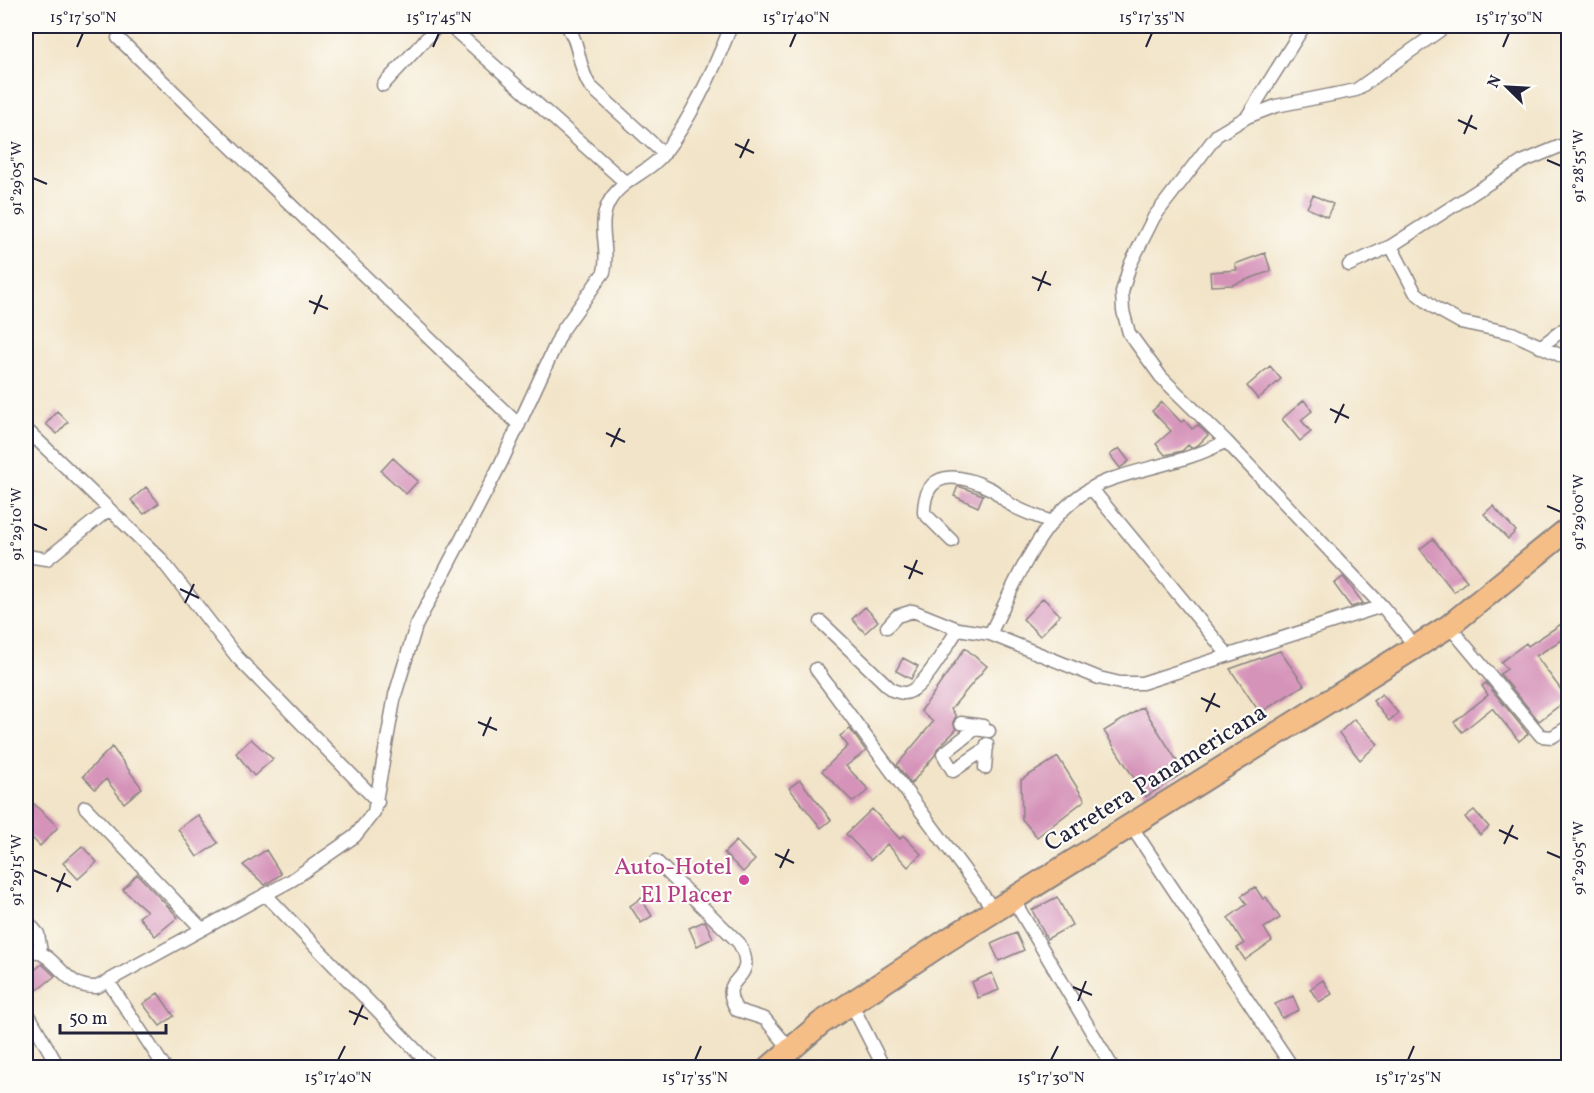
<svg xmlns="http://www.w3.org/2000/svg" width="1594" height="1093" viewBox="0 0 1594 1093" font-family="Vollkorn,serif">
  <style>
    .building { fill: #d593b9 }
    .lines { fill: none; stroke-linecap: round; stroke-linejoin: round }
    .street-casing { stroke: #8a8382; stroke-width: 15 }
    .highway-casing { stroke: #8a8382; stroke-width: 26 }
    .street { stroke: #fff; stroke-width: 12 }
    .highway { stroke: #f6be87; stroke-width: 22 }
    .ticks { fill: none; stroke: #22223b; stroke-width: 2 }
    .hotel-dot { fill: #d1479c; stroke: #fdfcf7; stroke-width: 2 }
    .labels { text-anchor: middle; stroke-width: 4.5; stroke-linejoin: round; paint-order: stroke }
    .street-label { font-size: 24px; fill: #22223b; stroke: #fdfcf7 }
    .hotel-label { font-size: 24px; fill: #b23c85; stroke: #fdfcf7; text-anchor: end }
    .neatline { fill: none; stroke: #22223b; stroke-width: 2 }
    .ticks-label { font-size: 15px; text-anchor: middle; fill: #22223b }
  </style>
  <rect width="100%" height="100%" fill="#fdfcf7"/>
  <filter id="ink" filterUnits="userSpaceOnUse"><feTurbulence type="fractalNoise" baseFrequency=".0167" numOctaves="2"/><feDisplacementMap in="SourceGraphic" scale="12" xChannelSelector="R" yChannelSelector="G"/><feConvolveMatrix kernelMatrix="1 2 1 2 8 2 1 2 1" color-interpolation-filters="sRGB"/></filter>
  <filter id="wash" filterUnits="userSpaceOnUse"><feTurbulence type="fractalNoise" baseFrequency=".008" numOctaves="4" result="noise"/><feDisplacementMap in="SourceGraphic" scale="24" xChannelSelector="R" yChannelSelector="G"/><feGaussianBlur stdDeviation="1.35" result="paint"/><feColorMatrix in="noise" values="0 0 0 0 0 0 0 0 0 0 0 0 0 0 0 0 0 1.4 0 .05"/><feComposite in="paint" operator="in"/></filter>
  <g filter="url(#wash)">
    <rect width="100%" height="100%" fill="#f2e4c8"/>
    <g id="blocks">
      <path class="building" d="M 1313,195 L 1333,204 L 1327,217 L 1307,208 Z
        M 1265,253 L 1271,271 L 1232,285 L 1211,286 L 1210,272 L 1237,270 L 1235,264 Z
        M 1270,366 L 1281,379 L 1258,399 L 1247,386 Z
        M 1304,400 L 1312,411 L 1301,420 L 1311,432 L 1300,441 L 1282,419 Z
        M 1162,402 L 1181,422 L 1184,420 L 1192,429 L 1198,425 L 1208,435 L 1198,445 L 1191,448 L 1188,445 L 1182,451 L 1165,455 L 1156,444 L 1171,431 L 1152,411 Z
        M 57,411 L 68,422 L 57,434 L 46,424 Z
        M 1119,448 L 1129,461 L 1120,468 L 1110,455 Z
        M 393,458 L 418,481 L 406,494 L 381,471 Z
        M 958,486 L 983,495 L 978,507 L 954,496 Z
        M 146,487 L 159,503 L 144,514 L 131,500 Z
        M 1493,506 L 1516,531 L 1508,539 L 1484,514 Z
        M 1433,539 L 1467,581 L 1454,592 L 1420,549 Z
        M 1343,577 L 1345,579 L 1363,603 L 1351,607 L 1334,584 Z
        M 1043,598 L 1060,615 L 1040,636 L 1023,619 Z
        M 865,607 L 878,621 L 865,633 L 852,619 Z
        M 1569,619 L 1569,635 L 1536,656 L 1568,699 L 1539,721 L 1500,674 L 1507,669 L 1501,662 L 1526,643 L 1528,646 Z
        M 965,648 L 987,666 L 951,709 L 956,716 L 953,722 L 956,730 L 938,748 L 935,755 L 911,784 L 897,765 L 933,722 L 921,711 Z
        M 1280,651 L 1304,685 L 1260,713 L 1230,669 Z
        M 903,658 L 918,666 L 911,679 L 896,671 Z
        M 1486,683 L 1528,734 L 1519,741 L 1492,708 L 1462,732 L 1454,722 L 1488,695 L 1482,686 Z
        M 1382,694 L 1398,713 L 1389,721 L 1373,701 Z
        M 1143,707 L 1184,772 L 1146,797 L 1104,731 Z
        M 1354,719 L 1378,744 L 1360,760 L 1339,733 Z
        M 850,729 L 866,751 L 846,766 L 869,790 L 853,802 L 822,771 L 848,746 L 840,736 Z
        M 251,739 L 273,759 L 254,776 L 236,753 Z
        M 112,747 L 142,788 L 124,803 L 106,779 L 95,789 L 83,776 Z
        M 1058,757 L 1085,800 L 1037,837 L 1022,819 L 1021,780 Z
        M 800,780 L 831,820 L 821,828 L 789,788 Z
        M 33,803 L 58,827 L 40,846 L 26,832 L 26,810 Z
        M 872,809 L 900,839 L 903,835 L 921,854 L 908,867 L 887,844 L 871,860 L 846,834 Z
        M 1474,810 L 1489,827 L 1480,835 L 1465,817 Z
        M 198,815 L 218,843 L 197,857 L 178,829 Z
        M 736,841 L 755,860 L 743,872 L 724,853 Z
        M 82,846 L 97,862 L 78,879 L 63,863 Z
        M 266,850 L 281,874 L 265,885 L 243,865 Z
        M 137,874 L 178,917 L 155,936 L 139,917 L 147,911 L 123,890 Z
        M 1255,887 L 1263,899 L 1266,897 L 1280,918 L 1264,928 L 1272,941 L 1245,960 L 1237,948 L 1244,944 L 1228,918 L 1247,904 L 1241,896 Z
        M 1057,897 L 1072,925 L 1047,939 L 1032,910 Z
        M 641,898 L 652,916 L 641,923 L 630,906 Z
        M 705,921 L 713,938 L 697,946 L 689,928 Z
        M 1016,933 L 1024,950 L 999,961 L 991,944 Z
        M 42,964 L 55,976 L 35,992 L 26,977 Z
        M 992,973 L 999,990 L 978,998 L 972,982 Z
        M 1323,980 L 1332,994 L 1319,1002 L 1310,989 Z
        M 158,993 L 174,1016 L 160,1026 L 143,1004 Z
        M 1293,996 L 1299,1010 L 1282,1018 L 1275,1004 Z"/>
    </g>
  </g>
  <g filter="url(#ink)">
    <use href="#blocks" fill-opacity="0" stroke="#8a8382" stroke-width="1.5"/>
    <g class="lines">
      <defs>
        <path id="street" d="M 450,26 L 626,183
          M 567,26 C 580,43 578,68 590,86 L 664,154
          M 1304,26 L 1247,117 L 1217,135 L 1154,217 L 1130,265 L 1122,292 L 1123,311 L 1129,333 L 1161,377 L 1226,441 L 1382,606 L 1416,647
          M 1476,26 L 1487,26
          M 118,38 L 519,425
          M 383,85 L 438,26
          M 1247,117 L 1276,106 L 1356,90 L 1446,26
          M 1391,246 L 1522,162 L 1568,143
          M 1349,265 L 1391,246 L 1415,292 L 1435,308 L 1460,322 L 1512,333 L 1568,359
          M 1540,347 L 1568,326
          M 26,429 L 160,558 L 237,657 L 378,802
          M 1091,488 L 1228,655
          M 952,541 L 924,513 C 924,468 959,473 991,489 C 999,493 1005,502 1013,506 C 1025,513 1039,517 1052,522
          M 26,556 L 47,559 L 108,510
          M 821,622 L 892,690 C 899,692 904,695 911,691 C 926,684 948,644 958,629
          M 1449,626 L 1541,736 L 1552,737 L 1568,727
          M 887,627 L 897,616 L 913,611 L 958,629 L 990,634 L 1099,678 L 1120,683 L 1142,683 L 1382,606
          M 990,634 C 1019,577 1045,501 1112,479 C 1150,466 1191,461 1226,441
          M 816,669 L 994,910
          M 961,723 L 983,726
          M 987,748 L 953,771 L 943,754 L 975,729 L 989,731
          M 985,768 L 987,744
          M 85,807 L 201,928
          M 1131,826 L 1293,1068
          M 656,861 L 739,943 C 762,985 714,973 737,1010 L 765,1019 L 790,1049
          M 265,894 L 433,1068
          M 1013,899 L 1113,1068
          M 26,920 L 38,934 L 41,952
          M 26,950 C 58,950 61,989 97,987 L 292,880 L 355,836 L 374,812 L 395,695 L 416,626 L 501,463 L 562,331 L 604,272 C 610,249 597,227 608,204 C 620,179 650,173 665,152 C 692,117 715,67 731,26
          M 108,981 L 165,1068
          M 851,1003 L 884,1068
          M 26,1010 L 59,1068"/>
        <path id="highway" d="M 769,1068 L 821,1023 L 946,941 L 1449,626 L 1568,529"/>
      </defs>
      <use href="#street" class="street-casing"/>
      <use href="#highway" class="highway-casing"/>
      <use href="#street" class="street"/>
      <use href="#highway" class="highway"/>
    </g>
  </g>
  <path class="ticks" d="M 77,47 L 83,33M 433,47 L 439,33M 790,47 L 796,33M 1146,47 L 1152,33M 1503,47 L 1509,33M 1458,120 L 1477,129M 1464,134 L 1472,115M 735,144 L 754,153M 740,158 L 749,139M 1547,160 L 1561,166M 33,178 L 47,184M 1032,277 L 1051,285M 1038,291 L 1046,271M 309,301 L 328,309M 314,314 L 322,295M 1330,409 L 1349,418M 1335,423 L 1344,404M 606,433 L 625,442M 611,447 L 620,428M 1547,506 L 1561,512M 33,524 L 47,530M 904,566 L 923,574M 909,579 L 917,560M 180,589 L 199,598M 185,603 L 194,584M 1201,698 L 1220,707M 1206,712 L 1215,693M 478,722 L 497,730M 483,736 L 491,717M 1499,830 L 1518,839M 1504,844 L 1513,825M 1547,852 L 1561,858M 775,854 L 794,863M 780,868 L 789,849M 33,870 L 47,876M 51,878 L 71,887M 57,892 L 65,873M 1073,987 L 1092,995M 1078,1001 L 1086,981M 349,1011 L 368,1019M 354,1025 L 363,1005M 338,1060 L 345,1046M 695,1060 L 701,1046M 1051,1060 L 1058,1046M 1408,1060 L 1414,1046"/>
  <circle class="hotel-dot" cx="744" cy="880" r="6"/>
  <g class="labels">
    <g class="street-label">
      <text transform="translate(1155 777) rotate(-32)" y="8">Carretera Panamericana</text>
    </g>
    <g class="hotel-label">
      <text x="732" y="874">Auto-Hotel<tspan x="732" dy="28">El Placer</tspan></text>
    </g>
  </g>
  <rect width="1594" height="1093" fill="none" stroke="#fdfcf7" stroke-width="66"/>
  <g transform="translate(1507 87) rotate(294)" stroke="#fdfcf7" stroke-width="4.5" paint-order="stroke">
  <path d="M0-4.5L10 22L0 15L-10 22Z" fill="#22223b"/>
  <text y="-9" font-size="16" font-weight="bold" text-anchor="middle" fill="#22223b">N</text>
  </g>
  <path d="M60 1024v9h106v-9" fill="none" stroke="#22223b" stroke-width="3"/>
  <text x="69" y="1024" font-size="18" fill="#22223b" stroke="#fdfcf7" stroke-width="4.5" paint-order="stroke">50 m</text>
  <rect x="33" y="33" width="1528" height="1027" class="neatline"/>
  <g class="ticks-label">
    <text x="83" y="22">15°17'50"N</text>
    <text x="439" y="22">15°17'45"N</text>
    <text x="796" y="22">15°17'40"N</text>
    <text x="1152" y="22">15°17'35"N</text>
    <text x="1509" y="22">15°17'30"N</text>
    <text transform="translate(1578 166) rotate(-90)" y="5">91°28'55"W</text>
    <text transform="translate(16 178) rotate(-90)" y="5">91°29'05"W</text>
    <text transform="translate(1578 512) rotate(-90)" y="5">91°29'00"W</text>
    <text transform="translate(16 524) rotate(-90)" y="5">91°29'10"W</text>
    <text transform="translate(1578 858) rotate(-90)" y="5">91°29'05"W</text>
    <text transform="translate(16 870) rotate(-90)" y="5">91°29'15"W</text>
    <text x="338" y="1082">15°17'40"N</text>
    <text x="695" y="1082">15°17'35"N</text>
    <text x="1051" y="1082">15°17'30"N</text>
    <text x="1408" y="1082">15°17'25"N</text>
  </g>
</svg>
